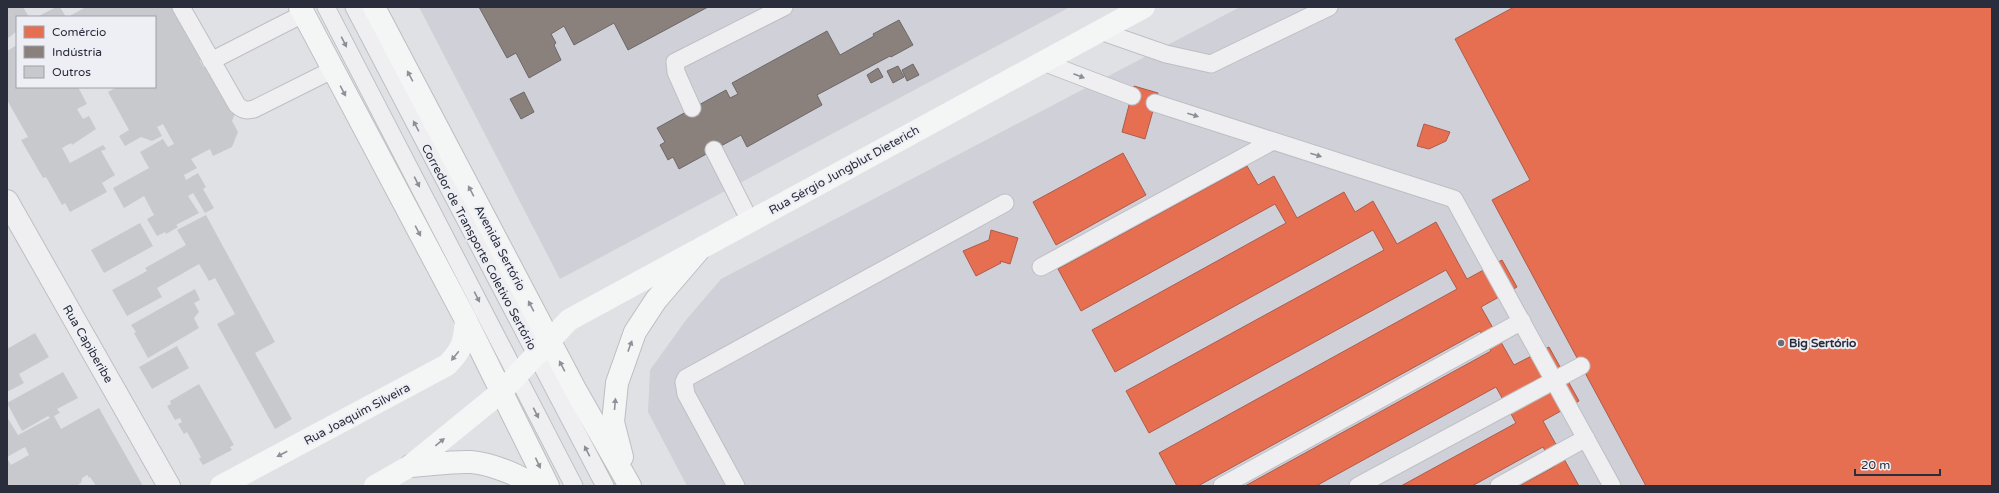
<svg xmlns="http://www.w3.org/2000/svg" width="1999" height="493" viewBox="0 0 1999 493" font-family="'Varela Round',sans-serif">
  <style>
    .built { fill: #cfd0d8 }
    .shops { fill: #e76f51; stroke: #ae5b4b }
    .industry { fill: #8a817c; stroke: #6d6869 }
    .building { fill: #c8c9cd }
    .lines { fill: none; stroke-linecap: round; stroke-linejoin: round }
    .lane-casing { stroke: #bebfc3; stroke-width: 19 }
    .street-casing { stroke: #bebfc3; stroke-width: 24 }
    .primary-casing { stroke: #bdbec2; stroke-width: 24 }
    .lane { stroke: #efeff2; stroke-width: 17 }
    .street { stroke: #efeff2; stroke-width: 22 }
    .secondary { stroke: #f4f5f5; stroke-width: 22 }
    .primary { stroke: #f4f5f5; stroke-width: 22 }
    .oneway { fill: #8c8e97 }
    .oneway2 { fill: #8e9198 }
    .poi-dot { fill: #696c77; stroke: #eeeff4; stroke-width: 1.5 }
    .labels { text-anchor: middle; stroke-width: 4; stroke-linejoin: round; paint-order: stroke }
    .street-label { font-size: 12px; fill: #292d3c; stroke: #eeeff4 }
    .poi-label { font-size: 12px; font-weight: bold; fill: #292d3c; stroke: #eeeff4; text-anchor: start }
  </style>
  <rect width="100%" height="100%" fill="#e0e1e5"/>
  <path class="built" d="M 419,7 L 1070,7 L 560,279 Z
    M 1240,7 L 1992,7 L 1992,486 L 687,486 L 648,412 L 650,370 L 686,320 L 721,279 Z"/>
  <path class="shops" d="M 1514,7 L 1992,7 L 1992,486 L 1646,486 L 1492,200 L 1530,180 L 1455,39 Z
    M 1134,86 L 1158,93 L 1145,139 L 1122,132 Z
    M 1424,124 L 1450,132 L 1446,141 L 1429,149 L 1417,146 Z
    M 1123,153 L 1146,195 L 1056,245 L 1033,202 Z
    M 1247,166 L 1258,185 L 1274,176 L 1297,218 L 1344,192 L 1355,212 L 1373,201 L 1397,244 L 1436,222 L 1467,279 L 1502,260 L 1517,287 L 1481,307 L 1514,365 L 1549,347 L 1579,401 L 1543,421 L 1579,486 L 1519,486 L 1554,467 L 1543,447 L 1472,486 L 1401,486 L 1516,423 L 1496,387 L 1316,486 L 1245,486 L 1491,351 L 1480,331 L 1198,486 L 1177,486 L 1159,453 L 1457,289 L 1446,270 L 1149,433 L 1126,391 L 1384,250 L 1373,230 L 1115,372 L 1092,330 L 1286,223 L 1275,204 L 1081,311 L 1058,269 Z
    M 991,230 L 1018,238 L 1010,264 L 1000,261 L 1001,263 L 976,276 L 963,251 L 989,240 Z"/>
  <path class="industry" d="M 479,7 L 708,7 L 628,50 L 614,23 L 574,45 L 564,26 L 551,34 L 556,43 L 554,45 L 561,60 L 529,78 L 516,53 L 507,58 Z
    M 899,20 L 913,45 L 891,57 L 890,56 L 817,95 L 822,105 L 747,147 L 741,135 L 679,169 L 673,157 L 668,160 L 660,145 L 665,142 L 657,128 L 726,90 L 730,98 L 738,94 L 732,83 L 827,31 L 840,55 L 874,36 L 873,34 Z
    M 913,64 L 919,75 L 907,81 L 902,70 Z
    M 898,66 L 904,77 L 893,83 L 887,71 Z
    M 878,68 L 883,77 L 871,83 L 867,75 Z
    M 524,92 L 534,112 L 521,119 L 510,99 Z"/>
  <path class="building" d="M 7,7 L 23,7 L 29,17 L 17,17 L 17,31 L 7,39 Z
    M 56,7 L 60,7 L 66,17 L 37,17 Z
    M 86,7 L 170,7 L 182,11 L 204,51 L 200,61 L 203,67 L 215,70 L 236,111 L 232,121 L 238,132 L 232,147 L 213,156 L 210,149 L 191,159 L 197,168 L 184,175 L 186,180 L 198,173 L 206,187 L 203,189 L 214,208 L 205,213 L 193,193 L 188,196 L 199,213 L 176,225 L 178,227 L 166,234 L 165,232 L 157,236 L 147,219 L 154,215 L 144,196 L 124,208 L 113,188 L 149,168 L 140,152 L 163,139 L 168,147 L 174,144 L 163,124 L 157,127 L 162,136 L 152,141 L 141,137 L 125,146 L 119,136 L 129,130 L 108,92 L 117,87 L 155,87 L 155,17 L 68,17 Z
    M 17,45 L 17,87 L 78,87 L 87,104 L 77,109 L 83,119 L 89,116 L 96,129 L 72,145 L 71,143 L 62,148 L 70,163 L 103,145 L 106,149 L 101,151 L 115,175 L 102,183 L 107,192 L 70,212 L 65,203 L 62,205 L 46,177 L 43,178 L 21,140 L 28,137 L 7,100 L 7,51 Z
    M 206,215 L 275,342 L 255,353 L 292,419 L 275,429 L 217,324 L 235,314 L 215,278 L 209,281 L 199,264 L 157,288 L 162,297 L 127,316 L 112,290 L 147,271 L 145,268 L 186,245 L 177,230 Z
    M 140,223 L 153,246 L 104,273 L 91,250 Z
    M 195,289 L 200,300 L 194,303 L 199,312 L 194,318 L 199,328 L 148,358 L 134,333 L 136,332 L 131,325 Z
    M 35,333 L 49,357 L 19,374 L 24,383 L 7,392 L 7,349 Z
    M 177,346 L 189,368 L 152,389 L 139,367 Z
    M 63,372 L 78,398 L 57,409 L 60,413 L 54,416 L 61,429 L 99,408 L 143,486 L 96,486 L 90,477 L 89,478 L 87,475 L 82,478 L 81,483 L 76,486 L 7,486 L 7,458 L 11,465 L 29,455 L 25,447 L 7,457 L 7,417 L 18,435 L 50,418 L 48,416 L 22,431 L 7,403 Z
    M 199,384 L 234,445 L 230,447 L 232,450 L 203,465 L 199,459 L 201,457 L 187,432 L 184,434 L 178,424 L 182,422 L 180,418 L 175,420 L 167,406 L 171,404 L 170,401 Z"/>
  <g class="lines">
    <defs>
      <path id="lane" d="M 181,7 L 237,105 C 243,110 246,111 254,109 L 332,70
        M 326,7 L 574,486
        M 354,7 L 605,486
        M 1100,31 L 1166,54 L 1211,64 L 1329,7
        M 211,61 L 303,14
        M 1043,62 L 1132,96
        M 1155,103 L 1454,199 L 1612,486
        M 692,108 L 676,72 L 675,62 L 784,7
        M 714,150 L 750,221
        M 1041,267 L 1273,141
        M 736,486 L 686,394 L 684,382 L 686,378 L 1005,203
        M 1222,486 L 1522,321
        M 1358,486 L 1581,366
        M 1499,486 L 1586,438"/>
      <path id="street" d="M 7,201 L 169,486"/>
      <path id="primary" d="M 300,7 L 466,320 L 548,486
        M 374,7 L 576,391 L 630,486
        M 622,457 L 613,422 L 617,383 L 635,332 L 656,300 L 698,251
        M 410,466 C 430,465 451,461 471,462 C 488,463 521,475 533,486"/>
    </defs>
    <use href="#lane" class="lane-casing"/>
    <use href="#street" class="street-casing"/>
    <use href="#primary" class="primary-casing"/>
    <use href="#lane" class="lane"/>
    <use href="#street" class="street"/>
    <path class="secondary" d="M 221,486 L 447,365 C 463,349 464,342 466,320
      M 375,486 L 410,466 L 501,392 L 569,320 L 1144,7"/>
    <use href="#primary" class="primary"/>
  </g>
  <defs><path id="oneway-solid" d="M-6-.8H1V-3.2L6.5 0L1 3.2V.8H-6Z"/></defs>
  <g class="oneway">
    <use href="#oneway-solid" transform="translate(344 42) rotate(63)"/>
    <use href="#oneway-solid" transform="translate(1079 76) rotate(21)"/>
    <use href="#oneway-solid" transform="translate(1193 115) rotate(18)"/>
    <use href="#oneway-solid" transform="translate(416 126) rotate(-118)"/>
    <use href="#oneway-solid" transform="translate(1316 155) rotate(18)"/>
    <use href="#oneway-solid" transform="translate(417 182) rotate(63)"/>
    <use href="#oneway-solid" transform="translate(477 297) rotate(63)"/>
    <use href="#oneway-solid" transform="translate(536 413) rotate(63)"/>
    <use href="#oneway-solid" transform="translate(587 451) rotate(-117)"/>
  </g>
  <g class="oneway2">
    <use href="#oneway-solid" transform="translate(410 76) rotate(-118)"/>
    <use href="#oneway-solid" transform="translate(343 91) rotate(62)"/>
    <use href="#oneway-solid" transform="translate(471 191) rotate(-118)"/>
    <use href="#oneway-solid" transform="translate(418 231) rotate(62)"/>
    <use href="#oneway-solid" transform="translate(531 306) rotate(-118)"/>
    <use href="#oneway-solid" transform="translate(630 346) rotate(-70)"/>
    <use href="#oneway-solid" transform="translate(455 356) rotate(129)"/>
    <use href="#oneway-solid" transform="translate(562 366) rotate(-118)"/>
    <use href="#oneway-solid" transform="translate(615 404) rotate(-85)"/>
    <use href="#oneway-solid" transform="translate(440 442) rotate(-39)"/>
    <use href="#oneway-solid" transform="translate(282 454) rotate(152)"/>
    <use href="#oneway-solid" transform="translate(538 463) rotate(65)"/>
  </g>
  <circle class="poi-dot" cx="1781" cy="343" r="4"/>
  <g class="labels">
    <g class="street-label">
      <text transform="translate(844 170) rotate(-29)" y="4">Rua Sérgio Jungblut Dieterich</text>
      <text transform="translate(479 247) rotate(62)" y="4">Corredor de Transporte Coletivo Sertório</text>
      <text transform="translate(500 248) rotate(62)" y="4">Avenida Sertório</text>
      <text transform="translate(88 344) rotate(60)" y="4">Rua Capiberibe</text>
      <text transform="translate(357 414) rotate(-28)" y="4">Rua Joaquim Silveira</text>
    </g>
    <g class="poi-label">
      <text x="1789" y="347">Big Sertório</text>
    </g>
  </g>
  <rect width="1999" height="493" fill="none" stroke="#292d3c" stroke-width="16"/>
  <rect x="16" y="16" width="140" height="72" fill="#eeeff4" stroke="#9fa1aa"/>
  <rect x="24" y="26" width="20" height="12" fill="#e76f51" stroke="#9fa1aa"/>
  <text x="52" y="36" font-size="12" fill="#292d3c">Comércio</text>
  <rect x="24" y="46" width="20" height="12" fill="#8a817c" stroke="#9fa1aa"/>
  <text x="52" y="56" font-size="12" fill="#292d3c">Indústria</text>
  <rect x="24" y="66" width="20" height="12" fill="#c8c9cd" stroke="#9fa1aa"/>
  <text x="52" y="76" font-size="12" fill="#292d3c">Outros</text>
  <path d="M1855 469v6h85v-6" fill="none" stroke="#292d3c" stroke-width="2"/>
  <text x="1861" y="469" font-size="12" fill="#292d3c" stroke="#eeeff4" stroke-width="3" paint-order="stroke">20 m</text>
</svg>
